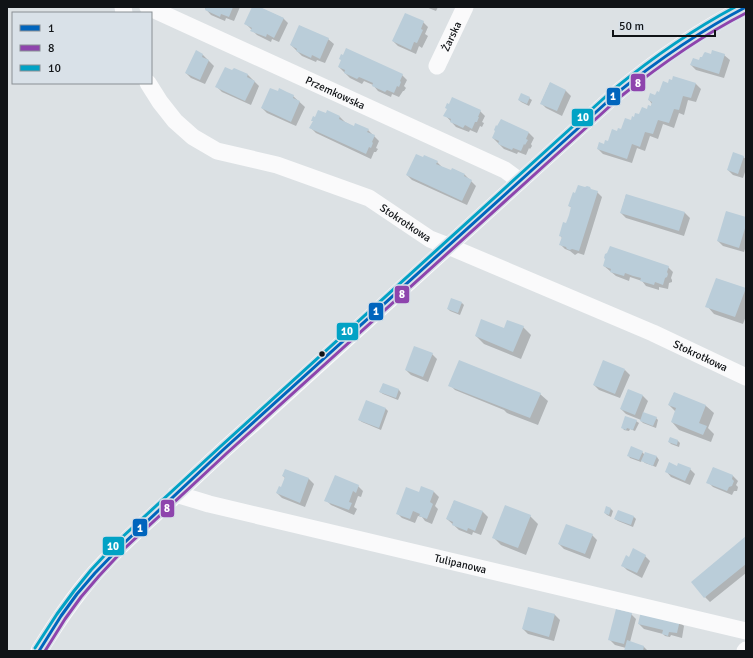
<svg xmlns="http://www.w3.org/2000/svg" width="753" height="658" viewBox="0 0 753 658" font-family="Signika,sans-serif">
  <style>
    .shadow { fill: #0003 }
    .building { fill: #bacdd9 }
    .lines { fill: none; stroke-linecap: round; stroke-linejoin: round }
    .minor { stroke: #fafafb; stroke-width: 17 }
    .bus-1-casing { stroke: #d9e1e8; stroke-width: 6 }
    .bus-2-casing { stroke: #d9e1e8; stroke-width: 6 }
    .bus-3-casing { stroke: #d9e1e8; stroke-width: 6 }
    .bus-1 { stroke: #0065bd; stroke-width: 3 }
    .bus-2 { stroke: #8e44ad; stroke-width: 3 }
    .bus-3 { stroke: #01a2c5; stroke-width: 3 }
    .bus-dot { fill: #101316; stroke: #d9e1e8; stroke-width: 1.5 }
    .labels { text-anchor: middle; stroke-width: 3; stroke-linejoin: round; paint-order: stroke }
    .street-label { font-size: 11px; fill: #101316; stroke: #d9e1e8 }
    .line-badge { stroke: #d9e1e8; stroke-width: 1.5 }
    .badge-label { font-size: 11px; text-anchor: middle; font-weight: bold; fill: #fff }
  </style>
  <rect width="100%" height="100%" fill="#dce1e4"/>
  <path class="shadow" d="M 204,7 L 240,7 L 234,21 L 226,18 L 225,21 L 211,15 Z
    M 253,7 L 258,7 L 283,18 L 288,23 L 279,42 L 272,39 L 271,42 L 257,35 L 246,24 Z
    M 426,7 L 438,7 L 436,11 Z
    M 423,22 L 428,27 L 425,34 L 428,36 L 422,48 L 419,46 L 416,54 L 398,46 L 393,41 Z
    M 300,26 L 328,39 L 334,44 L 325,63 L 317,60 L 316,62 L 302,56 L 291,45 Z
    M 196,52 L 203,55 L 214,66 L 205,84 L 191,78 L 186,73 Z
    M 712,55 L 724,55 L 730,60 L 724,78 L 696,70 L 691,65 Z
    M 339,67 L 402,75 L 407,80 L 404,86 L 406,88 L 404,91 L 403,91 L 399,97 L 392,94 L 391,97 L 378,91 L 373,85 L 364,81 L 362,84 L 350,78 Z
    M 234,69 L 248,75 L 259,86 L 251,105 L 222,92 L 217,87 L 233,72 Z
    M 550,83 L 566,91 L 571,96 L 562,116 L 546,108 L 541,103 Z
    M 669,84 L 696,84 L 701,89 L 696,102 L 688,100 L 684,115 L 679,113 L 674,128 L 663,124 L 658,139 L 650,136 L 645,151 L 637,148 L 632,163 L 603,154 L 598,149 L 608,142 L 632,121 L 651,107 L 652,104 L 649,100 L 660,93 Z
    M 293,96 L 305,107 L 296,126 L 267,113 L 262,108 Z
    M 529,98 L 532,100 L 529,106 L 521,102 L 519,100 Z
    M 480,111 L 485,116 L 482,122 L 484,123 L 482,127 L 480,126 L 477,133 L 470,130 L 469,132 L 456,127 L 445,115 Z
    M 327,112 L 340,117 L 345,122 L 354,127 L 368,130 L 379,141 L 376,148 L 378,149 L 376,152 L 374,152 L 371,159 L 316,133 L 311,128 L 314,122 L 312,120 L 315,118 L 326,114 Z
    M 529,133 L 534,138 L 531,144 L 532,146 L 530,149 L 529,148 L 526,155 L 518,152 L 517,154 L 504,149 L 493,138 Z
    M 743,157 L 746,159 L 746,169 L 743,178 L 733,175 L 728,170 Z
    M 437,162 L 442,167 L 452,172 L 453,169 L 465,175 L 476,186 L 467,205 L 412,180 L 407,175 Z
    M 592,191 L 597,192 L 602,197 L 584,255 L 578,253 L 575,255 L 570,251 L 565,249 L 560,244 L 562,238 L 560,235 L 567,224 L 572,208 L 569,206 L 576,194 Z
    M 626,195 L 685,213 L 690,218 L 684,236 L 626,218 L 621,213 Z
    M 746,218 L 746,246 L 744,252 L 723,246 L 718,241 Z
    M 604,266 L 668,267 L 673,272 L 671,278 L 672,280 L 672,282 L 669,283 L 668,289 L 659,287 L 659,290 L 646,286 L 642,281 L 630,277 L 629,281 L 616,276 Z
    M 745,289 L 746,290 L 746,316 L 743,324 L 714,314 L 707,306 Z
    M 462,303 L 464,305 L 460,315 L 450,311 L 448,309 Z
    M 523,327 L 531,335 L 521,359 L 484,344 L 476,336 L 504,329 Z
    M 432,354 L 437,359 L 428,382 L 411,375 L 406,370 Z
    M 625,370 L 630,375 L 620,398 L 599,390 L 594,385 Z
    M 383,384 L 399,390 L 401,393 L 398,400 L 383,394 L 380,392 Z
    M 450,385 L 540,394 L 548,401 L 538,425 L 507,413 L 504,410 L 455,390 Z
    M 628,390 L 643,396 L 648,401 L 643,413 L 656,418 L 658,420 L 656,428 L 643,423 L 641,421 L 641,420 L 626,414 L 621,409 Z
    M 674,393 L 706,406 L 714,413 L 708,428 L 714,434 L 711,442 L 679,430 L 672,422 L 676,412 L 669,405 Z
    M 367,401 L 386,409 L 388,411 L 381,430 L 362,422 L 359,420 Z
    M 636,421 L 639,423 L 635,431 L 630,429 L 629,431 L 624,430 L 622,427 Z
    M 670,438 L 678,441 L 680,443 L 679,447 L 671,444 L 669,442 Z
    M 642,452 L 645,455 L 645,453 L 657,457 L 659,460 L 656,467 L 645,463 L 642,460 L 641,462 L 630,458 L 628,455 Z
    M 677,467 L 690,469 L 695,474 L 690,485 L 671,477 L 666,471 Z
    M 713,468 L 733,476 L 738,481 L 736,485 L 738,487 L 737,491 L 734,491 L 732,495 L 713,487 L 708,482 Z
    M 286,470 L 309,479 L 314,484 L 305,507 L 282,498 L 277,493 L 282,488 L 285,478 L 283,476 Z
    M 358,486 L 363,491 L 361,497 L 358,496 L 354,507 L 357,509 L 354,515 L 331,505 L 326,500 Z
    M 434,492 L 439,497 L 435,506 L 438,509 L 432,524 L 425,521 L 422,517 L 418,516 L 415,523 L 402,518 L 397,513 L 419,493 Z
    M 454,501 L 483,512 L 488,517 L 481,535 L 473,532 L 472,535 L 459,530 L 447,519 Z
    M 607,507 L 611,509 L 613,511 L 611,517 L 607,515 L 605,513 Z
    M 530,516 L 538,524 L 526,555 L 501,545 L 493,537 Z
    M 634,517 L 636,519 L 633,527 L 618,521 L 615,519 Z
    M 592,535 L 597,540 L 590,559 L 564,549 L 559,544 Z
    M 746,538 L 746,573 L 710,602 L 705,597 Z
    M 645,556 L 650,561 L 642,578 L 627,570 L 622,565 L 629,558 Z
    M 529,608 L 555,615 L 560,620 L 554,641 L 528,634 L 523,629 Z
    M 631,614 L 636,619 L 630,642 L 644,647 L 648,651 L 625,651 L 626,648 L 615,645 L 610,640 Z
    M 679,621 L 684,626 L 682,638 L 671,635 L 670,637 L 665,636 L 663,634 L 644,629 L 639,624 Z"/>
  <path class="building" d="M 206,7 L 233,7 L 229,17 L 221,14 L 220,17 L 205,10 Z
    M 252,7 L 260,7 L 284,18 L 274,38 L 267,34 L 266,37 L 250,31 L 252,28 L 244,24 Z
    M 405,13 L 424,21 L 421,29 L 423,30 L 417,43 L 414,42 L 411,50 L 392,41 Z
    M 299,25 L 329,38 L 320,59 L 312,55 L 311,58 L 296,51 L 297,49 L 290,45 Z
    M 346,48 L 403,74 L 400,81 L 401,82 L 399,87 L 397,86 L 394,93 L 387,90 L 385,92 L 372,86 L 373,83 L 359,77 L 357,79 L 344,73 L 345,70 L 338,67 L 341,60 L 339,59 L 341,54 L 343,55 Z
    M 196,50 L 203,54 L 202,57 L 209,60 L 200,80 L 185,73 Z
    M 712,50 L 725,54 L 719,74 L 690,65 L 693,58 L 699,60 L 700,57 L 702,57 L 704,53 L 705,52 L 711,54 Z
    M 225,67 L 232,70 L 234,68 L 248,74 L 247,77 L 255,81 L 245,101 L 215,87 Z
    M 673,76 L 696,83 L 691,98 L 683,96 L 679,110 L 674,109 L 669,123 L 658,120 L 653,134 L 645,132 L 640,147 L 632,144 L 627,159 L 597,149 L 599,142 L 604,144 L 605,140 L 608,141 L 612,129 L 617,131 L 618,128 L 621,129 L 625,118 L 631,120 L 632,116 L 634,117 L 635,113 L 639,114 L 642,107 L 647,109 L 648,105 L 651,106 L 652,102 L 648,100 L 650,93 L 655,95 L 657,91 L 659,92 L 663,81 L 668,83 L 669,79 L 672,80 Z
    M 550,82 L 566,90 L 557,111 L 540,104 Z
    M 270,88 L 278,91 L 279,88 L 287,92 L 294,95 L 293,98 L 300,101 L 291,122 L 261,108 Z
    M 521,93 L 530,97 L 527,104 L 518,100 Z
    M 452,97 L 481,110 L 478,117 L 479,117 L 477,122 L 475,122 L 472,129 L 465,125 L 463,128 L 457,125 L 450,122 L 451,119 L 443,116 L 447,109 L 445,108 L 447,103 L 449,104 Z
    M 318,110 L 326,113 L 327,110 L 340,116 L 339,119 L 354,126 L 355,123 L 369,129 L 367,132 L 375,135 L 372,142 L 373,143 L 371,148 L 369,147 L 366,154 L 309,128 L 313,121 L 311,121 L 313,116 L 315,117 Z
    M 501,119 L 529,132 L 526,139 L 528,140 L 525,145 L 524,144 L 521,151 L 513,148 L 512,150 L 498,144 L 499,141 L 492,138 L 495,131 L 494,130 L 496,125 L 497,126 Z
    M 733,152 L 744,156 L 738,174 L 727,170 Z
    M 416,154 L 423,157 L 424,155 L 438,161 L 436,164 L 451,170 L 452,168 L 465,174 L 464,176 L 472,180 L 462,201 L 406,175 Z
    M 578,185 L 585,187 L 587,186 L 590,187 L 591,189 L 598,191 L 579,251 L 572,249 L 570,250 L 567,249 L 566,247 L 559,245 L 562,237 L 559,236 L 563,222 L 566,223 L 569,215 L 571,207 L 568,206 L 573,192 L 575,193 Z
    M 626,194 L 685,212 L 679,231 L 620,213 Z
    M 726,211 L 746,217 L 746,225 L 739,248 L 717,241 Z
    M 610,246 L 669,266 L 667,272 L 668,274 L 667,277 L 665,278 L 663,285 L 655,282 L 654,285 L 640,281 L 641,278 L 633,276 L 625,273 L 624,276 L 610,272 L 611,269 L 603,266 L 605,259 L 604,258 L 605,254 L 607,253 Z
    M 716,278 L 746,288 L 735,317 L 705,307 Z
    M 451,298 L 462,302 L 458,313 L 447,309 Z
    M 481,319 L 504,328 L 507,320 L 524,326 L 513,352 L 475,336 Z
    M 414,346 L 433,353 L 423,377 L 405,370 Z
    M 459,360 L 541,393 L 530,418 L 448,386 Z
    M 603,360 L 625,369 L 615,394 L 593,385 Z
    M 383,383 L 399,389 L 396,398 L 379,392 Z
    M 628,389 L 643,395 L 635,415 L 620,409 Z
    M 674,392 L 706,405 L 699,423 L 707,426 L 703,435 L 671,422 L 676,408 L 668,405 Z
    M 366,400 L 386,408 L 379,428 L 358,420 Z
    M 643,412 L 657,417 L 653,426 L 640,421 Z
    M 625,416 L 637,420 L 633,430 L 627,428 L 626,430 L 621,428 Z
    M 670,437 L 678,440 L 677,445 L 668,442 Z
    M 631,446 L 643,451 L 639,460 L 627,456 Z
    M 645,452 L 657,456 L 653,466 L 641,461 Z
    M 669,462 L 677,466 L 678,463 L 691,468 L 685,481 L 665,472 Z
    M 713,467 L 733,475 L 732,479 L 734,481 L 732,486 L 729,487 L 727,491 L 706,483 Z
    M 285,469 L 309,478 L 300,503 L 276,493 L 279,486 L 281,487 L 285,477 L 282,476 Z
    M 335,475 L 359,485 L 356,493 L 353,491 L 349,502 L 352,503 L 349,510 L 324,501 Z
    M 421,486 L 434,491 L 430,502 L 433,504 L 427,519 L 419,516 L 420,514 L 413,511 L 410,519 L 396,514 L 406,487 L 419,492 Z
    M 454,500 L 483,511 L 475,531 L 468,528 L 467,531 L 452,525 L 453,522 L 446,519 Z
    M 505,505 L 531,515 L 518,548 L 492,538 Z
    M 606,506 L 611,508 L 609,515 L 604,513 Z
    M 618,510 L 634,516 L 631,525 L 614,519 Z
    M 566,524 L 593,534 L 585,554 L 558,544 Z
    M 746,536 L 746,564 L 704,598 L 691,582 Z
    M 633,548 L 646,555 L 637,573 L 621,566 L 626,555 L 629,557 Z
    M 528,607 L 555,614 L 549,637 L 522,629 Z
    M 616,609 L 632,613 L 624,644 L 608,640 Z
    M 641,611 L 680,620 L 677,633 L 669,632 L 668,636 L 662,634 L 663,630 L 638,624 Z
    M 627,640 L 644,646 L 643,651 L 624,651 Z"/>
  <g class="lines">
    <g class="minor">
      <path d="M 123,7 L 124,13"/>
      <path id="s1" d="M 148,7 L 505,170 L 520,181"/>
      <path id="s2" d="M 437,66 L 465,7"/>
      <path id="s3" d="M 148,83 L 160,102 L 175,121 L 193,137 L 217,151 L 277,165 L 369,198 L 430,239 L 448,246 L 653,333 L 746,377"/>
      <path id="s4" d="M 176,494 L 209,504 L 746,631"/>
      <path d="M 39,651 C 58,620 79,589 104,563 C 127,538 152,517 177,494 C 202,470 227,446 253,424 L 617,93 C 657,60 700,30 746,7"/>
      <path d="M 745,651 L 746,650"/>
    </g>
    <defs>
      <path id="bus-1" d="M 39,651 L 61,616 L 77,594 L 95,573 L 122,545 L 224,449 L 617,93 C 658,60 700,31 746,7"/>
      <path id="bus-2" d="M 45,651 L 65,619 L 81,597 L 99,576 L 125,548 L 227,453 L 620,97 C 660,65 701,36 746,13"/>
      <path id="bus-3" d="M 35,648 L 57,614 L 74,591 L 91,570 L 118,541 L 221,446 L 614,89 C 652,58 692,30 735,7"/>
    </defs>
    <use href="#bus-1" class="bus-1-casing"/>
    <use href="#bus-2" class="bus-2-casing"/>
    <use href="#bus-3" class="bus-3-casing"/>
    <use href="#bus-1" class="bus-1"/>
    <use href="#bus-2" class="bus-2"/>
    <use href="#bus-3" class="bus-3"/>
  </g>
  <circle class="bus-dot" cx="322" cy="354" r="3.5"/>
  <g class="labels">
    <g class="street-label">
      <text dy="4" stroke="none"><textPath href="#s2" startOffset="33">Żarska</textPath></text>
      <text dy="4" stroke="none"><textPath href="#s1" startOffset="206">Przemkowska</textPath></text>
      <text dy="4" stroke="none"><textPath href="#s3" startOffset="302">Stokrotkowa</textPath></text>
      <text dy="4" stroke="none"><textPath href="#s3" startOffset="626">Stokrotkowa</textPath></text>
      <text dy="4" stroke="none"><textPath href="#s4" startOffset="293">Tulipanowa</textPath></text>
    </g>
  </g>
  <g class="line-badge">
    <rect x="630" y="73" width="16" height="19" rx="4" fill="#8e44ad"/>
    <rect x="606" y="87" width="15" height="19" rx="4" fill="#0065bd"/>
    <rect x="571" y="108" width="23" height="19" rx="4" fill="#01a2c5"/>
    <rect x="394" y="285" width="16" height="19" rx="4" fill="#8e44ad"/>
    <rect x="368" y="302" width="16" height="19" rx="4" fill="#0065bd"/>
    <rect x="336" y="322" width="23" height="19" rx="4" fill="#01a2c5"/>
    <rect x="160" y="499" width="15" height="19" rx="4" fill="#8e44ad"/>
    <rect x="132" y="518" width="16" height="19" rx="4" fill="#0065bd"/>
    <rect x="102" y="536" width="23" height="20" rx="4" fill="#01a2c5"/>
  </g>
  <g class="badge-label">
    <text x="638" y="87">8</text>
    <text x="613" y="100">1</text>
    <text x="583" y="121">10</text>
    <text x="402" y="298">8</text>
    <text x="376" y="315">1</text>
    <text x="347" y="335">10</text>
    <text x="167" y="512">8</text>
    <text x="140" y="532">1</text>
    <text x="113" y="550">10</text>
  </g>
  <rect width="753" height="658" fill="none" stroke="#101316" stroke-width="16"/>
  <rect x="12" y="12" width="140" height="72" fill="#d9e1e8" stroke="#898f94"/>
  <rect x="20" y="25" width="20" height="6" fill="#0065bd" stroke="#898f94"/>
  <text x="48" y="32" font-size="12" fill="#101316">1</text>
  <rect x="20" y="45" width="20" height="6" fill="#8e44ad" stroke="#898f94"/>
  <text x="48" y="52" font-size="12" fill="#101316">8</text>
  <rect x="20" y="65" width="20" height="6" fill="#01a2c5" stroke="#898f94"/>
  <text x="48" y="72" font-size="12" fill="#101316">10</text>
  <path d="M613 30v6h102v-6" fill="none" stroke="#101316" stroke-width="2"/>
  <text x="619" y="30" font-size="12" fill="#101316" stroke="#d9e1e8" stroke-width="3" paint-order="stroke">50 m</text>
</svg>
